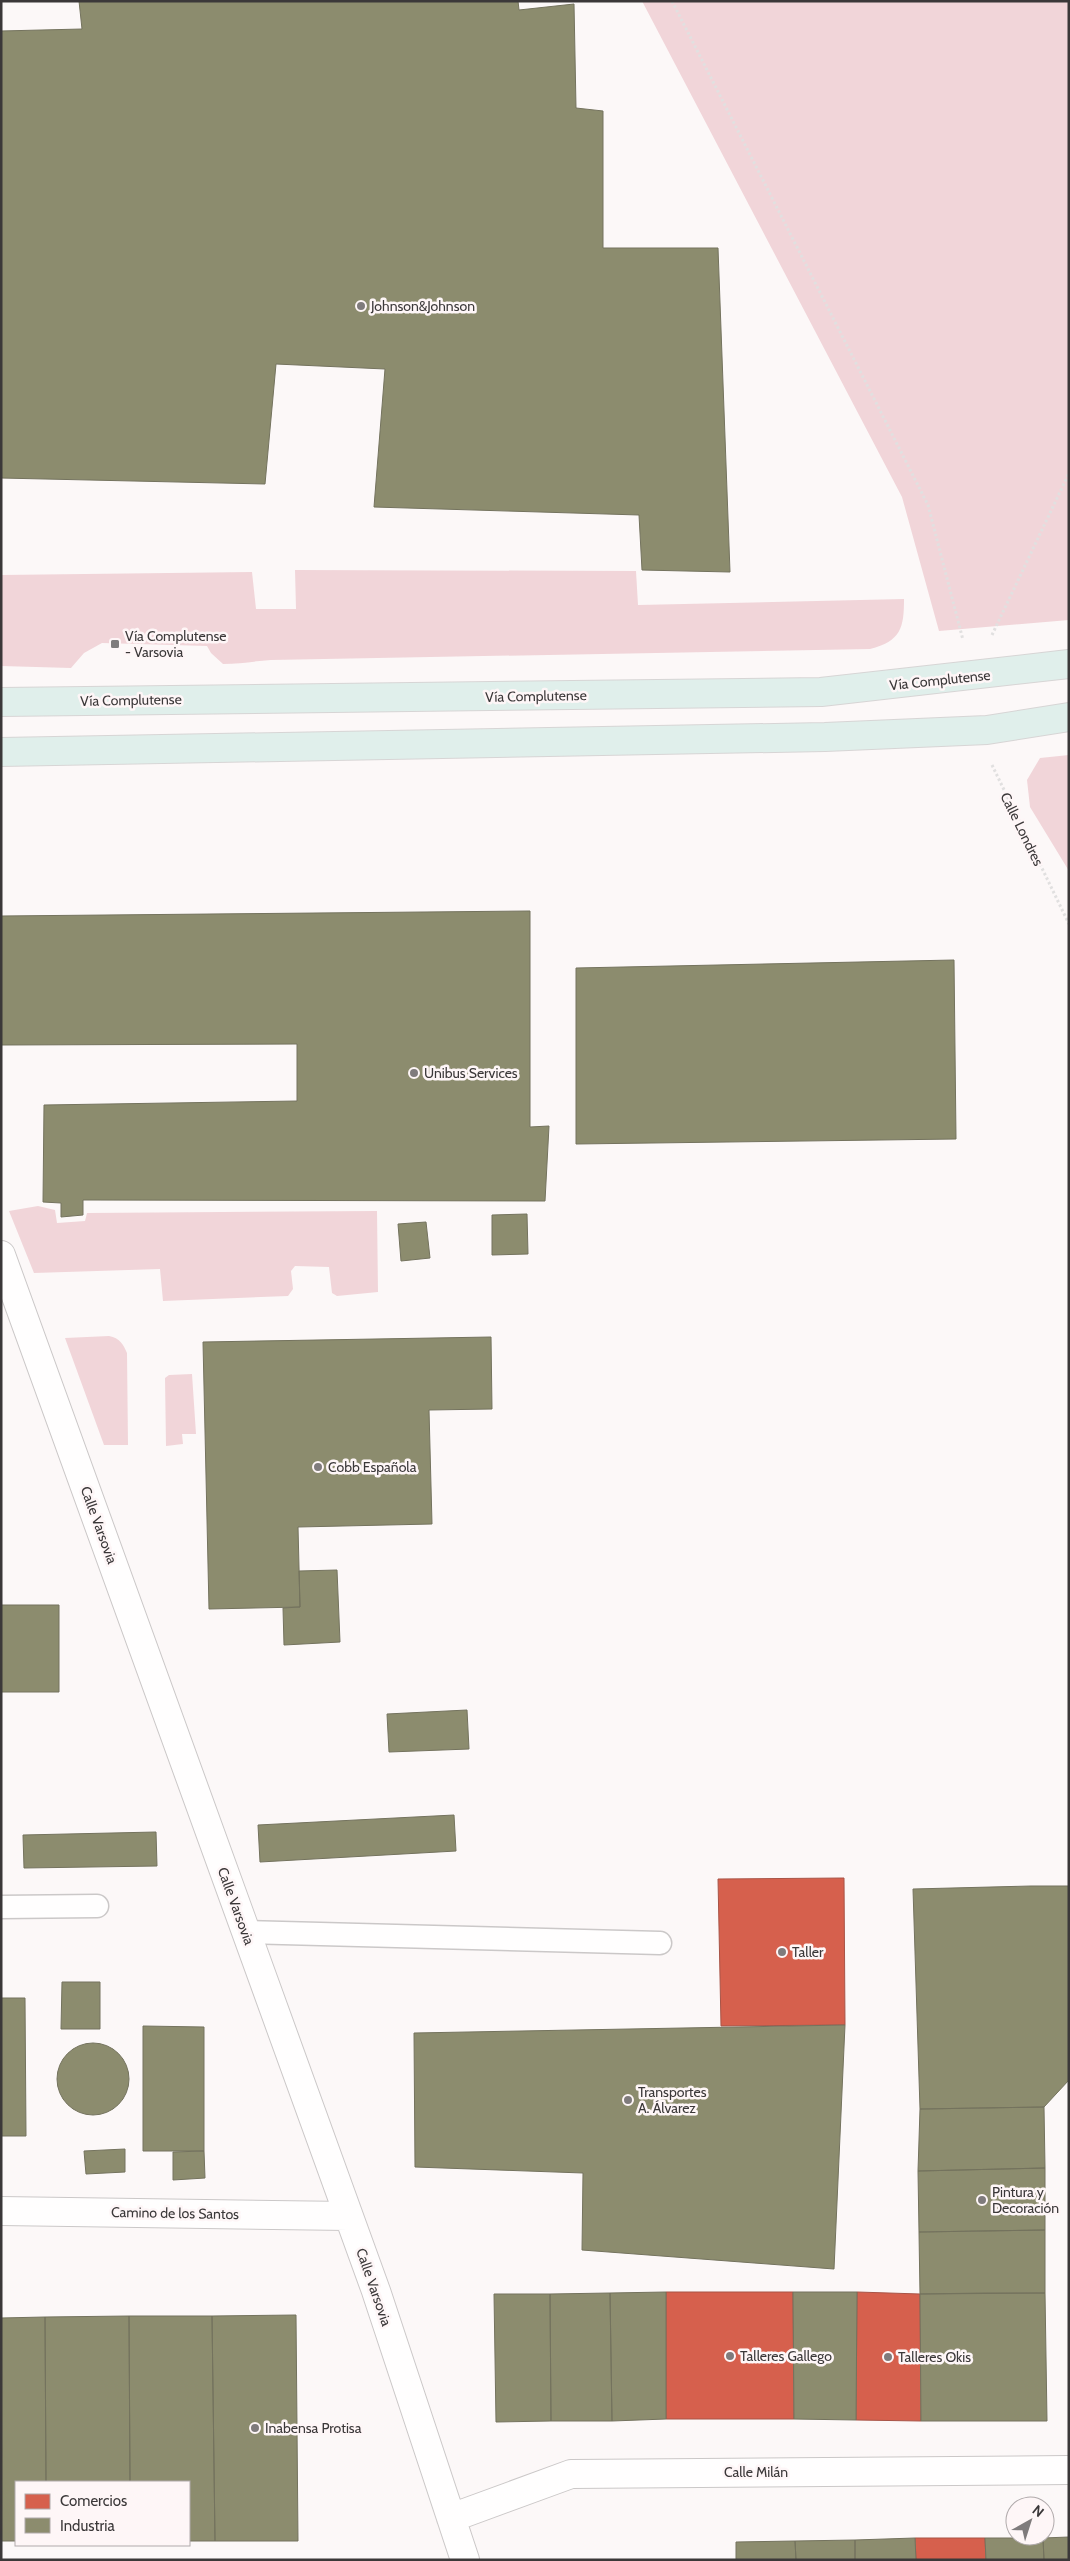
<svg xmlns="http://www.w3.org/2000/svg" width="1070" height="2561" viewBox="0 0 1070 2561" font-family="Cabin,sans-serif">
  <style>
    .green { fill: #f1d5d9 }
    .shops { fill: #d6604d; stroke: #a85447 }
    .industry { fill: #8c8c6e; stroke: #74735e }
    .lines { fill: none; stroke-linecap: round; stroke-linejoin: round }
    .service-casing { stroke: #cbc8c8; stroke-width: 25 }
    .minor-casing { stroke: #cbc8c8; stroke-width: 30 }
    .primary-casing { stroke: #d7d5d5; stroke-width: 30 }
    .path { stroke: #e1e0e0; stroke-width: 3; stroke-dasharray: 2.5 2.5; stroke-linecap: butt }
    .service { stroke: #fffefe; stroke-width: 22 }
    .minor { stroke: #fffefe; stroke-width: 28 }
    .primary { stroke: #e0efeb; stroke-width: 28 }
    .poi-dot { fill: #7f7b7c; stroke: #fef6f7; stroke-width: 2 }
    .labels { text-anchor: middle; stroke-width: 5; stroke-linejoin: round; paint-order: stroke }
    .poi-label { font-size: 14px; fill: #3b3839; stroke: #fef6f7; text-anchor: start }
    .street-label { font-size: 14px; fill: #3b3839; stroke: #fef6f7 }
  </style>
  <rect width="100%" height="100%" fill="#fcf8f8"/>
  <path class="green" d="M 642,1 L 1069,1 L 1069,620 L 939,631 L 902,497 Z
    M 295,570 L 636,571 L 638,605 L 904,599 C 904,628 901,641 870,649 L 271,660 C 255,661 240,664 223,664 L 211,653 L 207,646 L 102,643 L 84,653 L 71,668 L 1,666 L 1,575 L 252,572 L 256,609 L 296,609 Z
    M 1069,755 L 1069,871 L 1030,807 L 1027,780 L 1040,758 Z
    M 38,1206 L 55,1210 L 57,1223 L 85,1221 L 87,1213 L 377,1211 L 378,1292 L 337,1296 L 332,1293 L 329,1267 L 295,1266 L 291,1271 L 293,1289 L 288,1296 L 163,1301 L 160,1269 L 34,1273 L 9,1211 Z
    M 109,1336 C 120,1338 123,1344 127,1353 L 128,1445 L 104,1445 L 65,1338 Z
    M 192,1374 L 196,1434 L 182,1434 L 183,1444 L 166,1446 L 165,1378 L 169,1375 Z"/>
  <path class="shops" d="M 844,1878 L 845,2025 L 721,2026 L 718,1879 Z
    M 666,2292 L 793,2292 L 794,2419 L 666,2419 Z
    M 857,2292 L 920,2294 L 921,2421 L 856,2420 Z
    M 915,2538 L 985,2538 L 986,2560 L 916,2560 Z"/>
  <path class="industry" d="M 79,1 L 518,1 L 519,10 L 574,4 L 576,108 L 603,111 L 603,248 L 718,248 L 730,572 L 642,570 L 639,515 L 374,507 L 385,369 L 276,364 L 265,484 L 1,478 L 1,31 L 82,29 Z
    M 530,911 L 530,1127 L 549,1126 L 545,1201 L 83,1200 L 83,1215 L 61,1217 L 61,1203 L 43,1202 L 44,1105 L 297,1101 L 297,1044 L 1,1045 L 1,916 Z
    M 954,960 L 956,1139 L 576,1144 L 576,968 Z
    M 527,1214 L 528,1254 L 492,1255 L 492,1215 Z
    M 426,1222 L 430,1258 L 401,1261 L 398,1224 Z
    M 491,1337 L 492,1409 L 429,1410 L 432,1524 L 298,1527 L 300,1607 L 209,1609 L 203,1342 Z
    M 337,1570 L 340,1642 L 284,1645 L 283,1608 L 300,1607 L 299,1571 Z
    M 1,1605 L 59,1605 L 59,1692 L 1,1692 Z
    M 467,1710 L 469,1749 L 389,1752 L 387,1714 Z
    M 454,1815 L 456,1851 L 260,1862 L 258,1825 Z
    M 156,1832 L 157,1866 L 24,1868 L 23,1835 Z
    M 1031,1886 L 1069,1886 L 1069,2080 L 1044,2107 L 920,2109 L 913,1889 Z
    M 62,1982 L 100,1982 L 100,2029 L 61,2029 Z
    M 1,1998 L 25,1998 L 26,2136 L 1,2136 Z
    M 845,2025 L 834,2269 L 582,2250 L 583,2173 L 415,2167 L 414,2033 Z
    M 143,2026 L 204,2027 L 204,2151 L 143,2151 Z
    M57 2079a36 36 0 1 1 72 0a36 36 0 1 1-72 0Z
    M 1044,2107 L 1045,2168 L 918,2171 L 920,2109 Z
    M 125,2149 L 125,2172 L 86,2174 L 84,2151 Z
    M 204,2151 L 205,2178 L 173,2180 L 173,2152 Z
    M 1045,2168 L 1045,2230 L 919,2232 L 918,2171 Z
    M 1045,2230 L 1045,2293 L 920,2294 L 919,2232 Z
    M 666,2292 L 666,2419 L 612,2421 L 610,2293 Z
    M 793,2292 L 857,2292 L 856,2420 L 794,2419 Z
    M 610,2293 L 612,2421 L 551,2421 L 550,2294 Z
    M 984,2293 L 1045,2293 L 1047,2421 L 921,2421 L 920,2294 Z
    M 494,2294 L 550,2294 L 551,2421 L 496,2422 Z
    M 296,2315 L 298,2541 L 215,2541 L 212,2316 Z
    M 129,2316 L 212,2316 L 215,2541 L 189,2541 L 189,2482 L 130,2482 Z
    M 129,2316 L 130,2482 L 46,2482 L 45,2317 Z
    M 45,2317 L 46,2482 L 16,2482 L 16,2541 L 1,2541 L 1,2318 Z
    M 1069,2537 L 1069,2560 L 1044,2560 L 1043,2538 Z
    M 915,2538 L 916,2560 L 855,2560 L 855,2540 Z
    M 985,2538 L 1043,2538 L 1044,2560 L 986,2560 Z
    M 855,2540 L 855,2560 L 796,2560 L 795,2541 Z
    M 795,2541 L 796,2560 L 736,2560 L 736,2542 Z"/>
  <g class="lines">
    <defs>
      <path id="service" d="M 1,1907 L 97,1906
        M 245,1932 L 660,1943"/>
      <path id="minor" d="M 1,1255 L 376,2291 L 465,2560
        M 1,2211 L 348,2216
        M 451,2518 L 571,2474 L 1069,2470"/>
      <path id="primary" d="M 1,702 L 821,692 L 1069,664
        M 1,752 L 825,737 L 987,730 L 1069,717"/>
    </defs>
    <use href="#service" class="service-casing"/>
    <use href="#minor" class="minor-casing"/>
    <use href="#primary" class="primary-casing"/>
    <path class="path" d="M 672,1 L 928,505 L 963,640
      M 992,635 L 1069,473
      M 992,765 L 1069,924"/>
    <use href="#service" class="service"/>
    <use href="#minor" class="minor"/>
    <use href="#primary" class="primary"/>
  </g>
  <g class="poi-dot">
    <circle cx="361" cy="306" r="5"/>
    <rect x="110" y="639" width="10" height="10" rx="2.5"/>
    <circle cx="414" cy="1073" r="5"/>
    <circle cx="318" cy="1467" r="5"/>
    <circle cx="782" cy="1952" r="5"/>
    <circle cx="628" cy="2100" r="5"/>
    <circle cx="982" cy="2200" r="5"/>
    <circle cx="730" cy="2356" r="5"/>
    <circle cx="888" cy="2357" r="5"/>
    <circle cx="255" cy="2428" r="5"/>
  </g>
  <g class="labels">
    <g class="poi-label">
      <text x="371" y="311">Johnson&amp;Johnson</text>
      <text x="125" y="641">Vía Complutense<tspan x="125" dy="16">- Varsovia</tspan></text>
      <text x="424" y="1078">Unibus Services</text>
      <text x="328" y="1472">Cobb Española</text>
      <text x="792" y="1957">Taller</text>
      <text x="638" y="2097">Transportes<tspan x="638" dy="16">A. Álvarez</tspan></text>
      <text x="992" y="2197">Pintura y<tspan x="992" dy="16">Decoración</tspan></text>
      <text x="740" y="2361">Talleres Gallego</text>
      <text x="898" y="2362">Talleres Okis</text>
      <text x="265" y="2433">Inabensa Protisa</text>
    </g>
    <g class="street-label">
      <text transform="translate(940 680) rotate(-6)" y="5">Vía Complutense</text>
      <text transform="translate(536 696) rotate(-1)" y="5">Vía Complutense</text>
      <text transform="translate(131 700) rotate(-1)" y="5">Vía Complutense</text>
      <text transform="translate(1022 829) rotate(64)" y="5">Calle Londres</text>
      <text transform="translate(99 1525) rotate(70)" y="5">Calle Varsovia</text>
      <text transform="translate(236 1906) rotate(70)" y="5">Calle Varsovia</text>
      <text transform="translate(175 2213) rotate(1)" y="5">Camino de los Santos</text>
      <text transform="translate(374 2287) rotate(71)" y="5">Calle Varsovia</text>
      <text x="756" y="2477">Calle Milán</text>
    </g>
  </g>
  <rect width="1070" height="2561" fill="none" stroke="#3b3839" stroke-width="5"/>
  <rect x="15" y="2481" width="175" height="65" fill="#fef6f7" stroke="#b0aaab"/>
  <rect x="25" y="2494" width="25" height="15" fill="#d6604d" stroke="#b0aaab"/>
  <text x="60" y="2506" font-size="15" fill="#3b3839">Comercios</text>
  <rect x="25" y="2518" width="25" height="15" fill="#8c8c6e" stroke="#b0aaab"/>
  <text x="60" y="2531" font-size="15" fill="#3b3839">Industria</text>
  <g transform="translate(1030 2521) rotate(39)"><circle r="24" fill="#fef6f7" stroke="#b0aaab"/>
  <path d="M0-4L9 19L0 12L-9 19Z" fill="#7f7b7c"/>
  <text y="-8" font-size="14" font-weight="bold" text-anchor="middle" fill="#3b3839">N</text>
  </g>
</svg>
